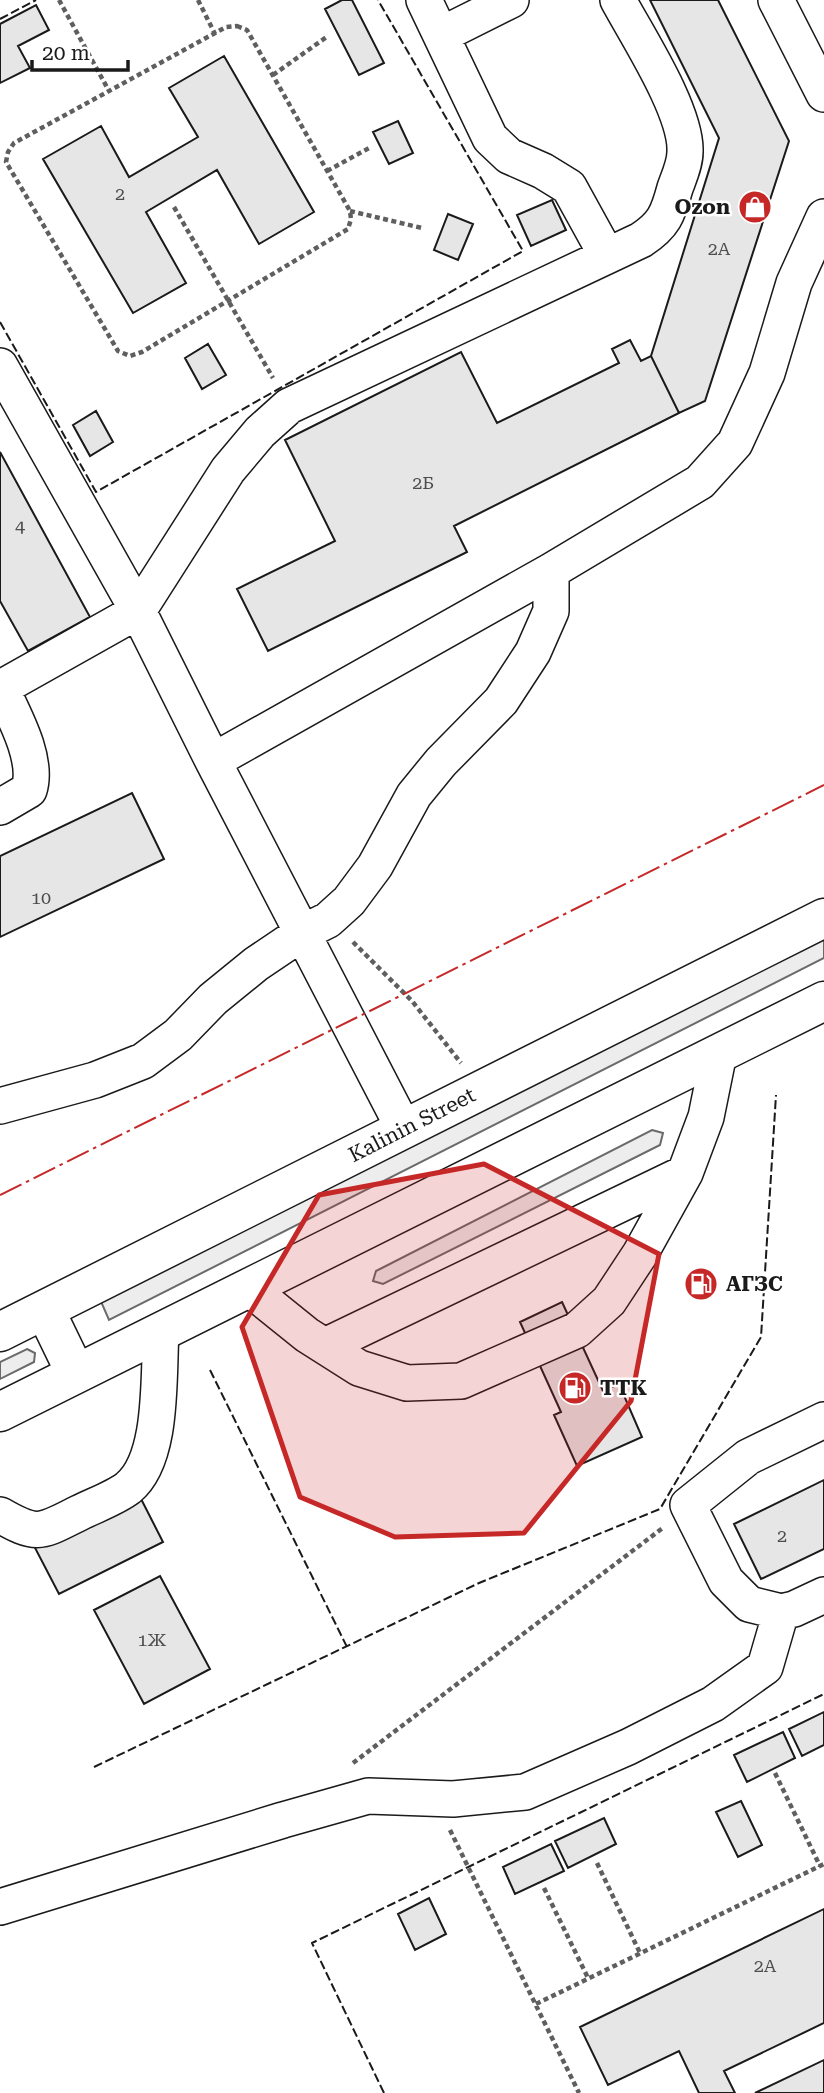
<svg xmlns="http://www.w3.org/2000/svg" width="824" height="2093" viewBox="0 0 824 2093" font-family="'Roboto Serif',serif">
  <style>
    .built { fill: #ededed; stroke: #6a6a6a; stroke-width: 2 }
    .building { fill: #e6e6e6; stroke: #1a1a1a; stroke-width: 2 }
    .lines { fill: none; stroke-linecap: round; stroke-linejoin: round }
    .minor-casing { stroke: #1a1a1a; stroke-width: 38 }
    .major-casing { stroke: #1a1a1a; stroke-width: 41 }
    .path { stroke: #5f5f5f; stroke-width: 4.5; stroke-dasharray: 5 3.5; stroke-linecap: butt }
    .minor { stroke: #fff; stroke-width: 35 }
    .major { stroke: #fff; stroke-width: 38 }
    .fence { stroke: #1a1a1a; stroke-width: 2; stroke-dasharray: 9 3.5; stroke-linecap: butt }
    .power { stroke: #c62828; stroke-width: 2; stroke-dasharray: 24 5 3.5 5; stroke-linecap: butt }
    .marked { fill: #c62828; fill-opacity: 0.2; stroke: #c62828; stroke-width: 5; stroke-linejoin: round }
    .labels { text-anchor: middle; stroke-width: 5; stroke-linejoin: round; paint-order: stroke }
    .number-label { font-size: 18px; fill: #4d4d4d }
    .poi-label { font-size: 21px; font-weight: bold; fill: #1a1a1a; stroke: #fff; text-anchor: start }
    .street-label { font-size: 21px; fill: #1a1a1a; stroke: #fff }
  </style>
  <rect width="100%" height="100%" fill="#fff"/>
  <path class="built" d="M 824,931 L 824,958 L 109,1320 L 99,1297 Z
    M 652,1130 L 663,1133 L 660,1145 L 383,1284 L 373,1281 L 376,1271 Z
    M 27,1349 L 35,1353 L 34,1362 L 0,1379 L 0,1362 Z"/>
  <path class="building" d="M 342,0 L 352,0 L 384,63 L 359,75 L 325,9 Z
    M 650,0 L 718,0 L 789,141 L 705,401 L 679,413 L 651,356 L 719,138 Z
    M 36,5 L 49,30 L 18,46 L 30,68 L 0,83 L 0,24 Z
    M 224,56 L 314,212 L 259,244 L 217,170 L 146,212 L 186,283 L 133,313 L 43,159 L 101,126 L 129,177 L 198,137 L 169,88 Z
    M 398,121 L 413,153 L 389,164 L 373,132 Z
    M 552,200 L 566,230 L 531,246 L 517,215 Z
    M 448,214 L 473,224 L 458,260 L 434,250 Z
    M 630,340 L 641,361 L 651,356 L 679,413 L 454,526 L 467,552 L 268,651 L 237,589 L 335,541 L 285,440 L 461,352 L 497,423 L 619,363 L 612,349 Z
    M 208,344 L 226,375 L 202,389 L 185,358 Z
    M 96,411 L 113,442 L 90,456 L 73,425 Z
    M 0,452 L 90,617 L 28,651 L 0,601 Z
    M 132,793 L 164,859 L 0,937 L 0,856 Z
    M 562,1302 L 603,1391 L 619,1384 L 642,1437 L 577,1466 L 554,1415 L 561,1412 L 520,1322 Z
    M 824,1480 L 824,1549 L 761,1579 L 734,1524 Z
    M 137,1491 L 163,1542 L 59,1594 L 33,1544 Z
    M 160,1576 L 210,1669 L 144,1704 L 94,1610 Z
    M 824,1712 L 824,1745 L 802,1756 L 789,1729 Z
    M 783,1732 L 795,1758 L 747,1782 L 734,1755 Z
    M 741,1801 L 762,1845 L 738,1857 L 716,1812 Z
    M 604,1818 L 616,1844 L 568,1868 L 555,1841 Z
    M 551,1844 L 564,1871 L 515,1894 L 503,1867 Z
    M 429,1898 L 446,1934 L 415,1950 L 398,1914 Z
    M 824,1909 L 824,2023 L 724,2071 L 735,2093 L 699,2093 L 679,2051 L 608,2085 L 580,2027 Z
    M 824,2060 L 824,2093 L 755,2093 Z"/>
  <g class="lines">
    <defs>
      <path id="minor" d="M 424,0 L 490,138 L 509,156 L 543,171 L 569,187 L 607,256
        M 776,0 L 824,94
        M 441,35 L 511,0
        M 0,366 L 138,611 L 213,761 L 404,1129
        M 0,686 C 13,714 39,759 29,790 L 0,807
        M 1,688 L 138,611 L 228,470 L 260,432 L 289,406 L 641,240 C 664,225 668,214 675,188 C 679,177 685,164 685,152 C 687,112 638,37 618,0
        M 213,761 L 551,571 L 700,482 L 735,443 L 767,373 L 794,283 L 824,217
        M 0,1106 L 95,1080 L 143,1061 L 178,1035 L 213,999 L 256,964 L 302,933 L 328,920 L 349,901 L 375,866 L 414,795 L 441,762 L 501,701 L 533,652 L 551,611 L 551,571
        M 250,1289 L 307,1335 L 359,1368 L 407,1383 L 461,1381 L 577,1330 L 609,1301 L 640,1254 L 685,1173 L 706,1117 L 719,1053
        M 325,1346 L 685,1173
        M 824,1420 L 748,1457 L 688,1505 L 726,1581 L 749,1604 L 781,1612 L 794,1609 L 824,1595
        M 0,1515 C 38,1537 41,1532 79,1513 C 95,1505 115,1498 128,1488 C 164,1459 158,1375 161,1332
        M 0,1907 L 283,1820 L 368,1796 L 453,1799 L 525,1792 L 628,1747 L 713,1704 L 765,1667 L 781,1612"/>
      <path id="major" d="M 45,1310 L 76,1374
        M 0,1332 L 824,918
        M 0,1412 L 824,1001"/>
    </defs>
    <use href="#minor" class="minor-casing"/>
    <use href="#major" class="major-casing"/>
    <path class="path" d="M 59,0 L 109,91
      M 198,0 L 215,34
      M 237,26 L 247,30 L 350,211 L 351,219 L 348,229 L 142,352 L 130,356 L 118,351 L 6,162 L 8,152 L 14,143 L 226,27 Z
      M 273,75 L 328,36
      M 327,171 L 371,147
      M 174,207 L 273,378
      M 350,211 L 422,228
      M 353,942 L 412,1001 L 461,1063
      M 353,1763 L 664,1527
      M 775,1773 L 820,1866
      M 450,1830 L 579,2093
      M 597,1863 L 640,1953
      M 544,1888 L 588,1978
      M 536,2004 L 824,1864"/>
    <use href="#minor" class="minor"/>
    <use href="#major" class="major"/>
    <path class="fence" d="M 0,19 L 36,0
      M 0,322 L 96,492 L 523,251 L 378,0
      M 210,1370 L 347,1647
      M 94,1767 L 479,1583 L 660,1509 L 761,1337 L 776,1095
      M 384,2093 L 312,1943 L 824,1694"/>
    <path class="power" d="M 0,1195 L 824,785"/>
  </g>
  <path class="marked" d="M 484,1164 L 659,1254 L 631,1401 L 524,1533 L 395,1537 L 300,1497 L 242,1327 L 319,1195 Z"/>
  <defs>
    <symbol id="shop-disc" viewBox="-11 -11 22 22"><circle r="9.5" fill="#c62828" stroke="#fff"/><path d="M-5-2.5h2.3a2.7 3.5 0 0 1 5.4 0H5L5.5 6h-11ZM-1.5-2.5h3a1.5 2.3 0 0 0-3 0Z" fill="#fff"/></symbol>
    <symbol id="fuel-disc" viewBox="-11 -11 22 22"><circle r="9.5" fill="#c62828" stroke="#fff"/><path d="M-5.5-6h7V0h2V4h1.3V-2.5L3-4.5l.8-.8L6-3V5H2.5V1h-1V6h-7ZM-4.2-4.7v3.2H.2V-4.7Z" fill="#fff"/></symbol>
  </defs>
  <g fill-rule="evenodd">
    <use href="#shop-disc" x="736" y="188" width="38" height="38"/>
    <use href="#fuel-disc" x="682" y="1265" width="38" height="38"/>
    <use href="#fuel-disc" x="556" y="1369" width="38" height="38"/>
  </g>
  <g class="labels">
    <g class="number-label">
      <text x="120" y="200">2</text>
      <text x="719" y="255">2А</text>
      <text x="423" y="489">2Б</text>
      <text x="20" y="532">4</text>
      <text x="41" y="904">10</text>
      <text x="782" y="1542">2</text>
      <text x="152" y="1646">1Ж</text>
      <text x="765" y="1972">2А</text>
    </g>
    <g class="poi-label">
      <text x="730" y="214" text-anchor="end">Ozon</text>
      <text x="726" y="1291">АГЗС</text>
      <text x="600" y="1395">ТТК</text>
    </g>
    <g class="street-label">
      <text transform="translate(412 1125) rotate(-27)" y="7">Kalinin Street</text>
    </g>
  </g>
  <path d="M32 60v10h96v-10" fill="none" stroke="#1a1a1a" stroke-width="3.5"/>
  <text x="42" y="60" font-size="21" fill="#1a1a1a" stroke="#ffffff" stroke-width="5" paint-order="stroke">20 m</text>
</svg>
